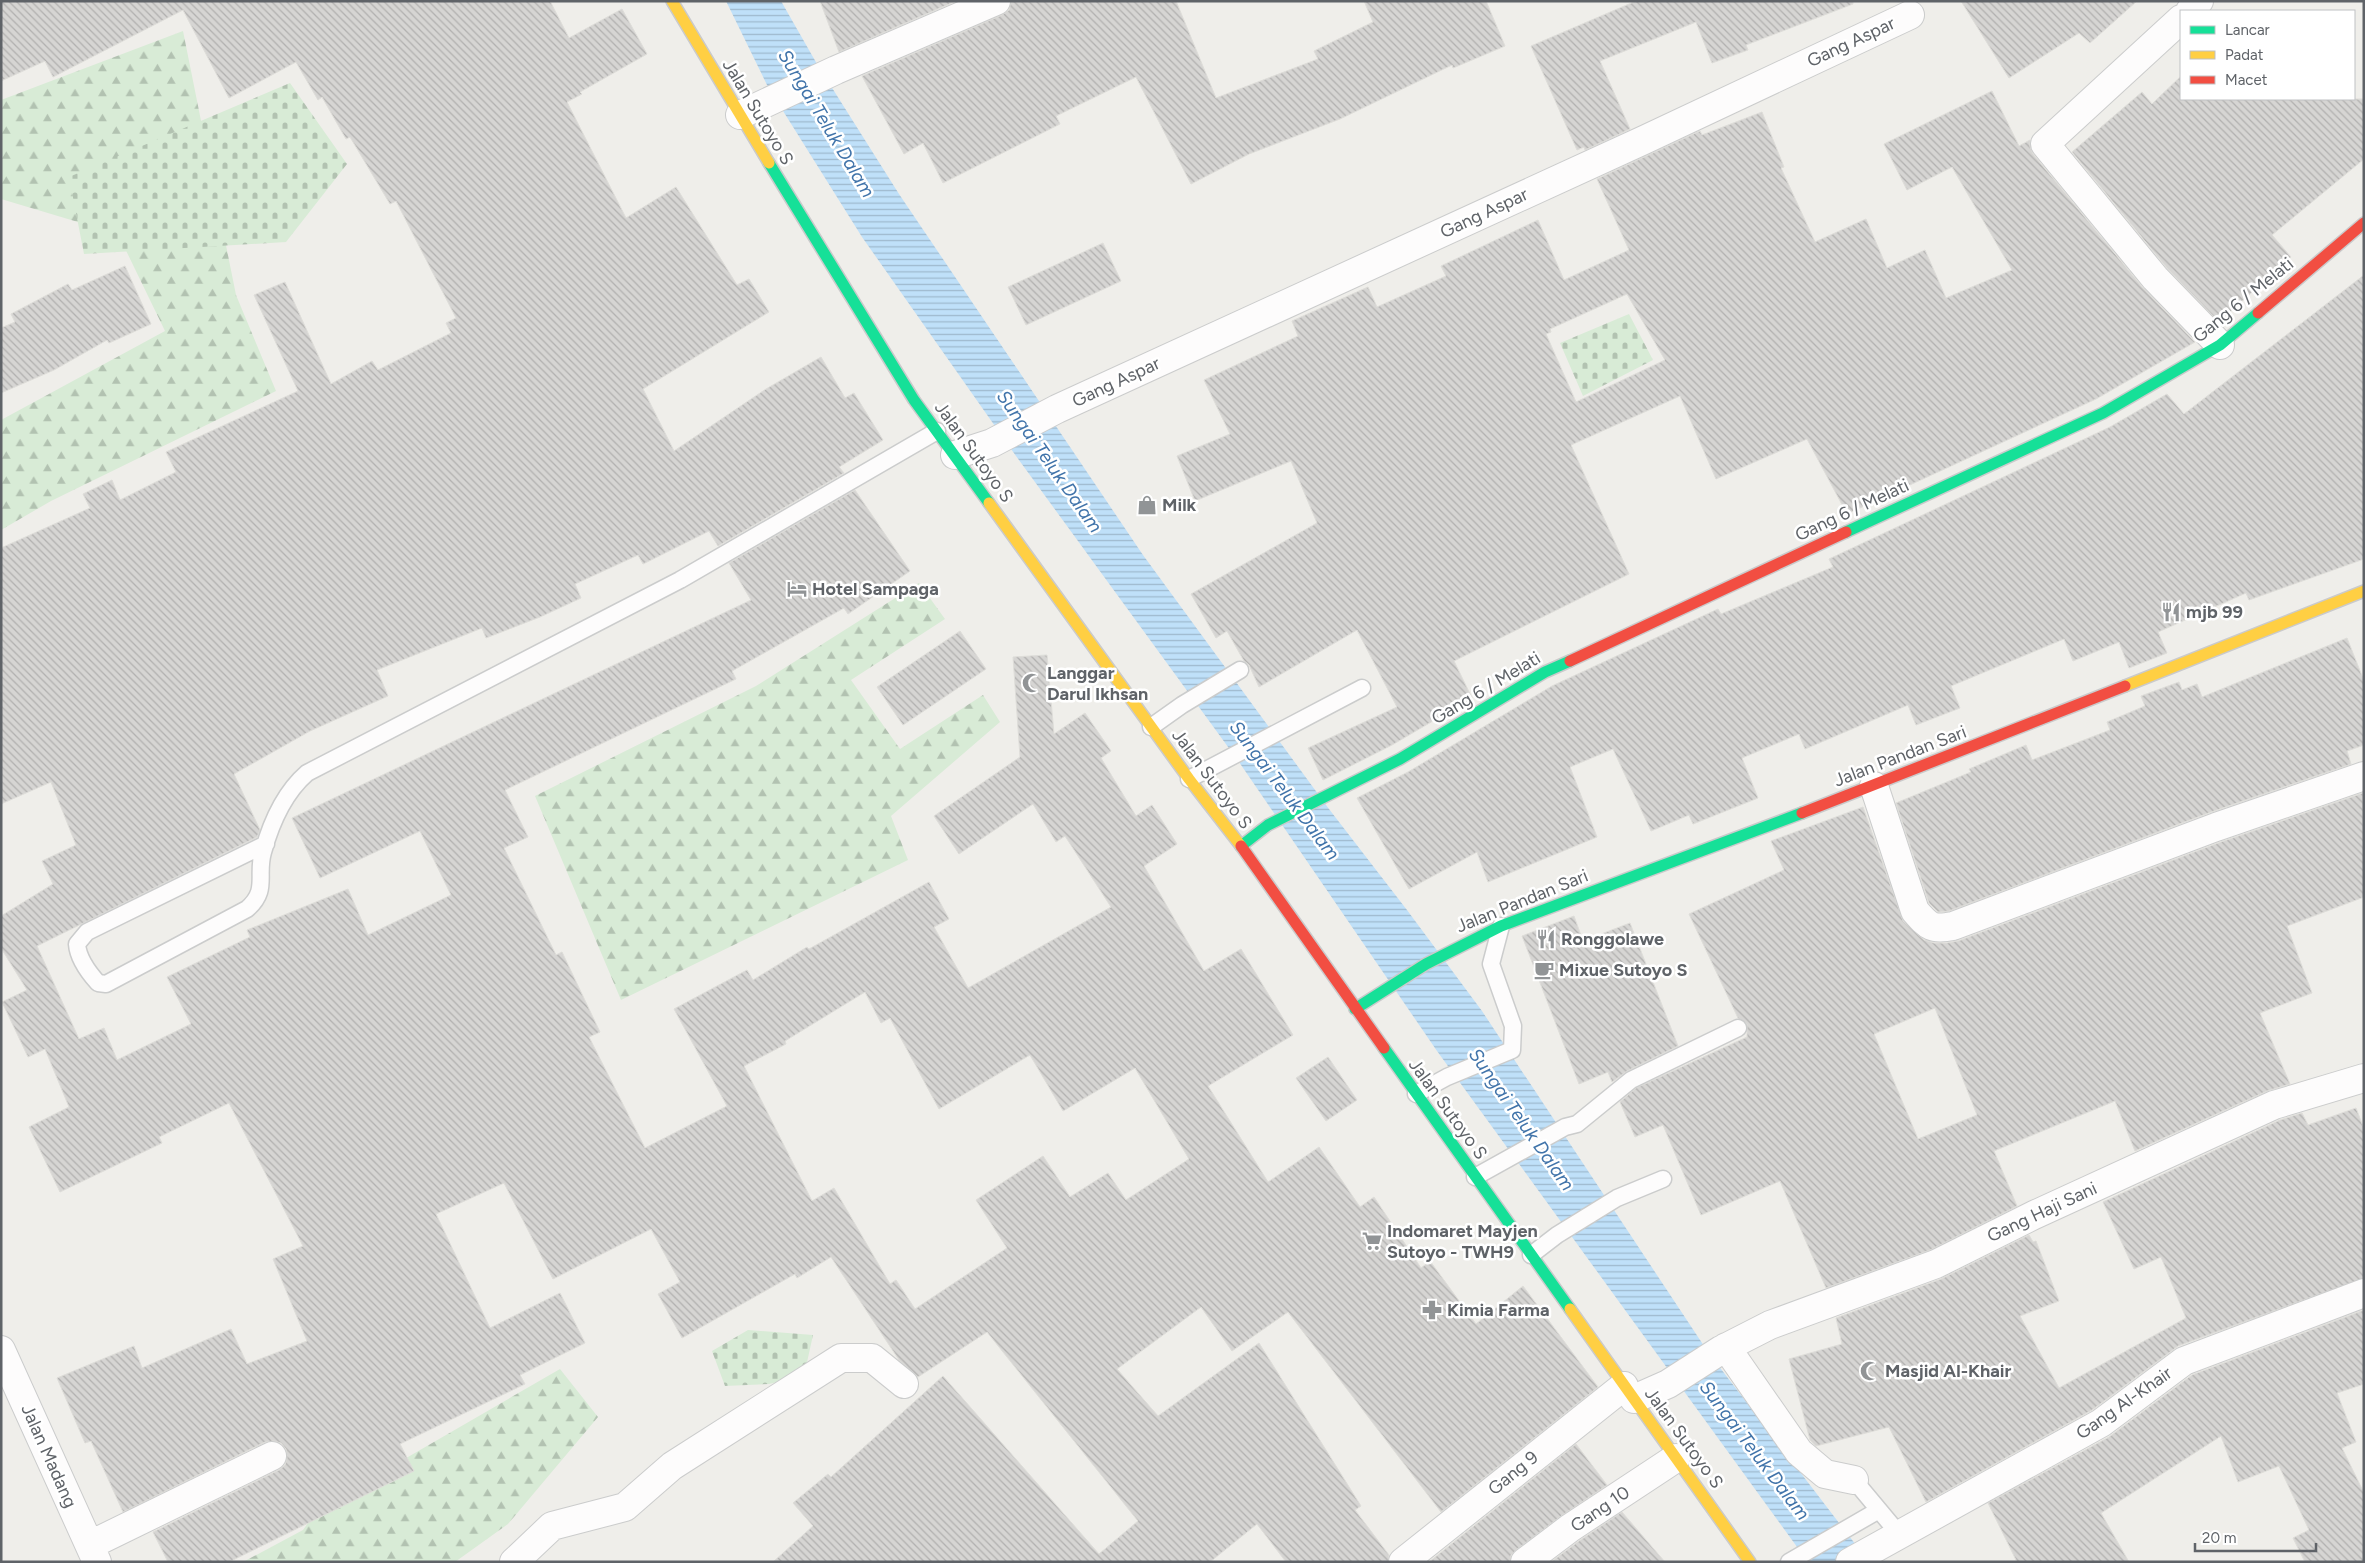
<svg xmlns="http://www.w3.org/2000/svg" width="2365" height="1563" viewBox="0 0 2365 1563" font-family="Figtree,sans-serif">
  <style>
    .forest { fill: url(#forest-firs) }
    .cemetery { fill: url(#cemetery-stones) }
    .water { fill: url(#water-rules) }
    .building { fill: url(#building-back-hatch); stroke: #deddd9; fill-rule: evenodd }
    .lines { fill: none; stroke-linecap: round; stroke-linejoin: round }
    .lane-casing { stroke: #cbcccc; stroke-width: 19 }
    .street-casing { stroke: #cbcccc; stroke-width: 30 }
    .fast-casing { stroke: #cacacb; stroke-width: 14 }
    .slow-casing { stroke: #cacacb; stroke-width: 14 }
    .jam-casing { stroke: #cacacb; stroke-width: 14 }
    .lane { stroke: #fdfcfc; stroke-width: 16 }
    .street { stroke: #fdfcfc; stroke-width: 28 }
    .fast { stroke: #16e098; stroke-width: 11 }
    .slow { stroke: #ffcf43; stroke-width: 11 }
    .jam { stroke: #f24e42; stroke-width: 11 }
    .labels { text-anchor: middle; stroke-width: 5; stroke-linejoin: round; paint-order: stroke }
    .street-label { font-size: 18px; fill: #5f6368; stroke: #fff }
    .poi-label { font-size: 18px; font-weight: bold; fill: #5f6368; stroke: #fff; text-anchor: start }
    .water-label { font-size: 19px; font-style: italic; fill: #4174aa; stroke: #fff }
  </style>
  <defs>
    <pattern id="forest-firs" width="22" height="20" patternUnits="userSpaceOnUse" patternTransform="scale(1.25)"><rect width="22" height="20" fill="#d8ebd6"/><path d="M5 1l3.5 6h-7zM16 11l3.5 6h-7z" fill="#b2c2b1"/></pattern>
    <pattern id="cemetery-stones" width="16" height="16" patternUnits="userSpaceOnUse" patternTransform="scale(1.25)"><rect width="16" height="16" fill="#d8ebd6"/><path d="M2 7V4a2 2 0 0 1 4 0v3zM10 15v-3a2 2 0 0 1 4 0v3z" fill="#b2c2b1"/></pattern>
    <pattern id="water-rules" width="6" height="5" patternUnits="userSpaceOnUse" patternTransform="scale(1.25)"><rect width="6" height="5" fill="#bfe0f9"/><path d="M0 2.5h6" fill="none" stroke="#9eb9cd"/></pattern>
    <pattern id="building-back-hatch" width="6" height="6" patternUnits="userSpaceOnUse" patternTransform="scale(1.25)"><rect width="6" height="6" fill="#d6d5d3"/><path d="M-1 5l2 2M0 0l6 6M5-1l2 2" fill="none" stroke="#b1b0af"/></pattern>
  </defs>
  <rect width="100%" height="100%" fill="#efeeea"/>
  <path class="forest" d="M 183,31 L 236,295 L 276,391 L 51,501 L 1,530 L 1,420 L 165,331 L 118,234 L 1,199 L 1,100 Z
    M 919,583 L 945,619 L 851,680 L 900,749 L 983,695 L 1000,722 L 891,816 L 908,860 L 621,1000 L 535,796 L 756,686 Z
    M 560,1369 L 598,1417 L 508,1524 L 455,1562 L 243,1562 L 303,1530 L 318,1509 Z"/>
  <path class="cemetery" d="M 290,83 L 347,164 L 286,242 L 84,254 L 69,177 Z
    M 1629,314 L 1653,360 L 1583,396 L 1560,343 Z
    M 748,1330 L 813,1335 L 804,1376 L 769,1384 L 725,1386 L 712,1351 Z"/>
  <path class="water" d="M 726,1 L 781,1 L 817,64 L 899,194 L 1143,555 L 1329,809 L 1407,910 L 1482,1011 L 1708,1352 L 1869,1562 L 1808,1562 L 1776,1518 L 1437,1051 L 1239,762 L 1016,456 L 862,237 L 768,87 Z"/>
  <path class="building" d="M 1,1 L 550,1 L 569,38 L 622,9 L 647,54 L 580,92 L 582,94 L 567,102 L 626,218 L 676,187 L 737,285 L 749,279 L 769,312 L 643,389 L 674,451 L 766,389 L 821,357 L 845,398 L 854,393 L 883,440 L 839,467 L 844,473 L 718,546 L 709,531 L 643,564 L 638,555 L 575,584 L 581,598 L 540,617 L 486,638 L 482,628 L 377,670 L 388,696 L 310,731 L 234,774 L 260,830 L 257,837 L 37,946 L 79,1039 L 104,1028 L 117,1060 L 191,1024 L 167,977 L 250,937 L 247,930 L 348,889 L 368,935 L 451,895 L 420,831 L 320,878 L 292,818 L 751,600 L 729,563 L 855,490 L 910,571 L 848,614 L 844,608 L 732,671 L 736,679 L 505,790 L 528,837 L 504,848 L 556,955 L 562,952 L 600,1032 L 589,1037 L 645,1148 L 727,1106 L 674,1009 L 747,970 L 753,980 L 807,947 L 809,949 L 929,882 L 949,919 L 934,927 L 968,988 L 1111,907 L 1065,836 L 1056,842 L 1033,804 L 959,854 L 934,816 L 1020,757 L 1013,657 L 1047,655 L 1054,734 L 1085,713 L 1111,751 L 1101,758 L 1136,816 L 1152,805 L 1177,844 L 1144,866 L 1204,971 L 1241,949 L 1293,1035 L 1208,1086 L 1268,1182 L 1319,1147 L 1360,1207 L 1374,1197 L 1421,1268 L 1430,1261 L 1476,1324 L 1523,1286 L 1598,1387 L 1441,1512 L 1288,1312 L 1232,1351 L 1201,1307 L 1117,1369 L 1158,1416 L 1259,1343 L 1361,1506 L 1355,1510 L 1389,1555 L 1388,1562 L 1286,1562 L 1257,1524 L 1210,1562 L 773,1562 L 813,1526 L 793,1503 L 828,1474 L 831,1477 L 943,1376 L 1099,1554 L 1138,1521 L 987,1332 L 918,1377 L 899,1360 L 831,1257 L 797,1278 L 795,1274 L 682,1338 L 658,1294 L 680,1282 L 651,1229 L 553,1279 L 504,1183 L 436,1214 L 490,1328 L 560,1293 L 585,1343 L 520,1375 L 525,1384 L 400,1444 L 414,1471 L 229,1562 L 168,1562 L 153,1532 L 279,1470 L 285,1465 L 287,1458 L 286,1449 L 281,1443 L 274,1441 L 265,1442 L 123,1512 L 91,1441 L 85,1443 L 57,1378 L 134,1346 L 142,1368 L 231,1329 L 247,1364 L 307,1341 L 273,1259 L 303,1246 L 229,1103 L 159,1137 L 162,1143 L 60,1192 L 29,1127 L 69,1107 L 45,1049 L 28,1057 L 2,1002 L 27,990 L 1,948 L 1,916 L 53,884 L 42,861 L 76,845 L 51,782 L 1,804 L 1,548 L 90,508 L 83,494 L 112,480 L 120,500 L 176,472 L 166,452 L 298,391 L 254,295 L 285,282 L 331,384 L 372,361 L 378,370 L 451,333 L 446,323 L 456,318 L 396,201 L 390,204 L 350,137 L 346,139 L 322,97 L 318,100 L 296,62 L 229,98 L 183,10 L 53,77 L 45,61 L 1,81 ZM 865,992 L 881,1023 L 890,1018 L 939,1109 L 1030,1055 L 1063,1111 L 1135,1068 L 1189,1159 L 1126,1200 L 1108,1173 L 1070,1197 L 1043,1156 L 976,1200 L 1007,1248 L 915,1309 L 896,1280 L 890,1284 L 834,1188 L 812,1201 L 744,1066 L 786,1044 L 785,1041 Z
    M 820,1 L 956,1 L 839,52 Z
    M 1011,1 L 1176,1 L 1216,98 L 1318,59 L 1314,51 L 1373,22 L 1364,1 L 1486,1 L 1505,46 L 1453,68 L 1452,65 L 1340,119 L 1249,154 L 1191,184 L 1136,77 L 1056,116 L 1060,124 L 943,183 L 923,143 L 904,154 L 862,76 L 1002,15 L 1009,10 Z
    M 1636,1 L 1853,1 L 1853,4 L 1746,45 L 1748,50 L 1712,63 L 1696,22 L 1600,61 L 1630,129 L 1585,150 L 1584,147 L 1577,150 L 1531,46 Z
    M 1961,1 L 2137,1 L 2090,43 L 2079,33 L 2009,78 Z
    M 2181,76 L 2181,99 L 2364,99 L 2364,159 L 2272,235 L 2291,257 L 2219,322 L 2167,268 L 2072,152 L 2142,92 L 2152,104 Z
    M 1992,91 L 2019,146 L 2030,140 L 2030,147 L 2033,154 L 2143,288 L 2195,342 L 2096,399 L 1847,514 L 1807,439 L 1716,479 L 1680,396 L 1571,445 L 1629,574 L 1454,661 L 1472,698 L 1392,745 L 1323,780 L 1308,748 L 1397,707 L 1357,630 L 1259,687 L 1249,665 L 1244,661 L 1227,631 L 1216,638 L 1191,594 L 1317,523 L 1291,461 L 1195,501 L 1177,456 L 1230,434 L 1204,380 L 1298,336 L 1292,321 L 1368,287 L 1377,307 L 1446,276 L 1441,266 L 1538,220 L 1564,280 L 1629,250 L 1597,179 L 1700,131 L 1702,135 L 1762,112 L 1784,167 L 1781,168 L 1815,242 L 1866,219 L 1887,268 L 1925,250 L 1946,298 L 2012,270 L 1952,167 L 1907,190 L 1884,144 ZM 1627,294 L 1665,360 L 1576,402 L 1546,334 L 1551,332 L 1550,329 Z
    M 1103,243 L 1121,281 L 1026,325 L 1008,287 Z
    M 125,266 L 151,324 L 109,343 L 107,340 L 54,370 L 1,393 L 1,328 L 15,322 L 11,314 L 68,284 L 72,290 Z
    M 2364,275 L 2364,559 L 2249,600 L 2246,593 L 2158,632 L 2167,653 L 2129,668 L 2119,642 L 2073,661 L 2064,639 L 1951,686 L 1960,708 L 1916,725 L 1908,705 L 1805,749 L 1799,734 L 1742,758 L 1758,798 L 1693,824 L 1689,815 L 1651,831 L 1613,749 L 1570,767 L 1597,837 L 1488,882 L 1477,852 L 1409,889 L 1357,798 L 1408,772 L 1552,686 L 1718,609 L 1721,614 L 1833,567 L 1829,559 L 2110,427 L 2167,394 L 2184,414 Z
    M 960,631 L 986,669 L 903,725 L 877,687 Z
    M 2347,638 L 2364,681 L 2364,745 L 2347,751 L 2351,764 L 2211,812 L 1949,911 L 1938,912 L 1929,903 L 1896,803 L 1971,772 L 1969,769 L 2026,745 L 2032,760 L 2110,730 L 2107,722 L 2145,706 L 2141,696 L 2179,682 L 2182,690 L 2197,684 L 2202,697 Z
    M 2363,793 L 2364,897 L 2287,926 L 2312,993 L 2260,1013 L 2290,1084 L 2267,1091 L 2135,1151 L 2115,1101 L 1994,1151 L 2017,1206 L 1930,1250 L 1826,1288 L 1780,1181 L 1701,1215 L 1663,1125 L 1635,1137 L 1620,1102 L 1636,1088 L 1747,1037 L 1747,1024 L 1738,1018 L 1689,914 L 1784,870 L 1771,841 L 1863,807 L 1903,921 L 1924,940 L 1934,943 L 1947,943 L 1958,941 L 2221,842 ZM 1935,1008 L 1977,1115 L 1918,1139 L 1874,1034 Z
    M 1574,916 L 1583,941 L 1630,923 L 1678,1046 L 1627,1071 L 1612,1082 L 1608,1072 L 1579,1084 L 1522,936 Z
    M 1328,1057 L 1357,1100 L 1326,1121 L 1296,1078 Z
    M 2356,1108 L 2364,1129 L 2364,1278 L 2178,1346 L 2092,1410 L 1926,1502 L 1889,1427 L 1816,1446 L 1810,1440 L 1789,1359 L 1842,1344 L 1836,1318 L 1941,1279 L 2029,1235 L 2033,1242 L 2036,1241 L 2059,1301 L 2020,1316 L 2059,1388 L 2186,1318 L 2161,1257 L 2134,1269 L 2103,1202 L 2280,1120 L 2302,1113 L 2308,1125 Z
    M 2364,1310 L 2364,1384 L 2337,1393 L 2356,1442 L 2342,1448 L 2364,1493 L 2364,1562 L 2305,1562 L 2293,1538 L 2309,1530 L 2279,1466 L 2238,1482 L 2221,1436 L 2101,1513 L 2129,1562 L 2017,1562 L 1988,1503 L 2109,1437 L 2192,1375 Z
    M 1576,1444 L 1607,1485 L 1561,1516 L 1516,1550 L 1511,1555 L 1510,1562 L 1429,1562 Z
    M 1622,1512 L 1665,1562 L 1551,1562 L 1579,1541 Z"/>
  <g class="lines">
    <defs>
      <path id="lane" d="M 1151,727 L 1182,705 L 1240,670
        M 1189,779 L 1362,688
        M 266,844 L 87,932 L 77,944 C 78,958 89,973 98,983 L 106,984 L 247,909 C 269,890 256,876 263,852 C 271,823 284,793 307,773 L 680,580 L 937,431
        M 1416,1094 L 1447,1077 L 1512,1050 L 1513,1026 L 1491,964 L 1501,926
        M 1475,1177 L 1565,1127 L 1577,1124 L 1631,1080 L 1738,1028
        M 1531,1255 L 1557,1235 L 1617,1198 L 1663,1179
        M 1854,1480 L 1899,1534
        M 1789,1562 L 1879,1510"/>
      <path id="street" d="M 2190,11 L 2199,1
        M 2181,19 L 2045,144 L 2155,278 L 2220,345
        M 740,115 L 836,70 L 996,1
        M 955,455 L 992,443 L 1057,409 L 1644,140 L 1910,15
        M 1874,786 L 1915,911 C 1929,927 1932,930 1953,926 L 2216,827 L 2364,776
        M 1726,1347 L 1799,1452 L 1825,1474 L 1854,1480
        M 1,1350 L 97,1562
        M 1634,1399 L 1668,1384 L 1721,1350 L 1770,1325 L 1936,1264 L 2034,1215 L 2274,1105 L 2364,1078
        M 90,1545 L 272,1456
        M 514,1562 L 552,1526 L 625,1507 L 672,1466 L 841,1358 L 872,1358 L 904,1384
        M 1403,1562 L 1624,1386
        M 1525,1562 L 1570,1528 L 1676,1458
        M 1850,1562 L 2101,1423 L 2184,1361 L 2364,1293"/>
      <path id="fast" d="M 769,163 L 914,400 L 989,503
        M 1846,532 L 2103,413 L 2220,345 L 2258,313
        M 1241,846 L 1268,825 L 1400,759 L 1545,672 L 1570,661
        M 1355,1009 L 1426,964 L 1501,926 L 1802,813
        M 1384,1048 L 1570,1309"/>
      <path id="slow" d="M 672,1 L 769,163
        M 989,503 L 1189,779 L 1241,846
        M 2125,686 L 2364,591
        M 1570,1309 L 1750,1562"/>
      <path id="jam" d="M 2258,313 L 2364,223
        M 1570,661 L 1846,532
        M 1802,813 L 2125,686
        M 1241,846 L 1384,1048"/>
    </defs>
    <use href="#lane" class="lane-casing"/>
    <use href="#street" class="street-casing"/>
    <use href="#fast" class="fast-casing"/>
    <use href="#slow" class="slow-casing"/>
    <use href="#jam" class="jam-casing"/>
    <use href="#lane" class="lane"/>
    <use href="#street" class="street"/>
    <use href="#fast" class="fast"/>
    <use href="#slow" class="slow"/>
    <use href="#jam" class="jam"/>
  </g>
  <defs>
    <symbol id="shop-bare" viewBox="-9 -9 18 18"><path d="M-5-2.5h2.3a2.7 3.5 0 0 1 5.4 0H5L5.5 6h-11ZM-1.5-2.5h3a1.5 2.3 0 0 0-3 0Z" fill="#919496" stroke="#fff" stroke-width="2.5" paint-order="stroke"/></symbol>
    <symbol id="hotel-bare" viewBox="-9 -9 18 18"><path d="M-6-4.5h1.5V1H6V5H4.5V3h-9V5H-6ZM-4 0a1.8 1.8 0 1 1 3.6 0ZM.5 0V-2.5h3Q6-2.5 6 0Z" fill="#919496" stroke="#fff" stroke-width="2.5" paint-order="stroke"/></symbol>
    <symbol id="restaurant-bare" viewBox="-9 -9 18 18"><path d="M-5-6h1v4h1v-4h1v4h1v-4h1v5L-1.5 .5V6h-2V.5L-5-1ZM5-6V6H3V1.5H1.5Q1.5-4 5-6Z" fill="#919496" stroke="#fff" stroke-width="2.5" paint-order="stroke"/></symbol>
    <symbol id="mosque-bare" viewBox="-9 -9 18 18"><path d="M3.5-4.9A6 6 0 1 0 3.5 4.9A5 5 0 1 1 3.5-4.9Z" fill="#919496" stroke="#fff" stroke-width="2.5" paint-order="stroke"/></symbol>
    <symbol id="cafe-bare" viewBox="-9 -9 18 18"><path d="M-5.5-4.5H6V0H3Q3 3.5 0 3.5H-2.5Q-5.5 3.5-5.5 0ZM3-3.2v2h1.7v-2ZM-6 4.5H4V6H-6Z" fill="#919496" stroke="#fff" stroke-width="2.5" paint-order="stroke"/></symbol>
    <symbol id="supermarket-bare" viewBox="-9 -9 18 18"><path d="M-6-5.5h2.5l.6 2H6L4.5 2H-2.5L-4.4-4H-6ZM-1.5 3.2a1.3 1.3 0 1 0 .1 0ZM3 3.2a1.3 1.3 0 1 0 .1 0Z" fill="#919496" stroke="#fff" stroke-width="2.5" paint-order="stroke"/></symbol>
    <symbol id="pharmacy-bare" viewBox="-9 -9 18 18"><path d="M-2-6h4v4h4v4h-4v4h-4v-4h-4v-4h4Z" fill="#919496" stroke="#fff" stroke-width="2.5" paint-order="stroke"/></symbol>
  </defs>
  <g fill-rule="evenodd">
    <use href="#shop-bare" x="1133" y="491" width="28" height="28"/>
    <use href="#hotel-bare" x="783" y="575" width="28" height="28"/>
    <use href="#restaurant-bare" x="2157" y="598" width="28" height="28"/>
    <use href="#mosque-bare" x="1018" y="669" width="28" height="28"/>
    <use href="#restaurant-bare" x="1532" y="925" width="28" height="28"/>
    <use href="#cafe-bare" x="1530" y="956" width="28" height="28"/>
    <use href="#supermarket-bare" x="1358" y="1227" width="28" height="28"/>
    <use href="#pharmacy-bare" x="1418" y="1296" width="28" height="28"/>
    <use href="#mosque-bare" x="1856" y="1357" width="28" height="28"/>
  </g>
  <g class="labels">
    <g class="street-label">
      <text transform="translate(1851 42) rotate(-25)" y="6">Gang Aspar</text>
      <text transform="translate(758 112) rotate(59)" y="6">Jalan Sutoyo S</text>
      <text transform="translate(1484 213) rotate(-25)" y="6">Gang Aspar</text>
      <text transform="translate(2243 300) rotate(-39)" y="6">Gang 6 / Melati</text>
      <text transform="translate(1116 382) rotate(-25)" y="6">Gang Aspar</text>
      <text transform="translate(974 452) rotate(54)" y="6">Jalan Sutoyo S</text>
      <text transform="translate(1852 510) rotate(-25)" y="6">Gang 6 / Melati</text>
      <text transform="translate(1486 688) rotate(-31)" y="6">Gang 6 / Melati</text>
      <text transform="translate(1900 756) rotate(-21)" y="6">Jalan Pandan Sari</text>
      <text transform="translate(1212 779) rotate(53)" y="6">Jalan Sutoyo S</text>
      <text transform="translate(1522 901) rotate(-22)" y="6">Jalan Pandan Sari</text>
      <text transform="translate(1448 1109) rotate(54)" y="6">Jalan Sutoyo S</text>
      <text transform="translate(2042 1212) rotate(-25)" y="6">Gang Haji Sani</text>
      <text transform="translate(2124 1403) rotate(-35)" y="6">Gang Al-Khair</text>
      <text transform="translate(1684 1438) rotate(54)" y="6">Jalan Sutoyo S</text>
      <text transform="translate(49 1456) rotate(66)" y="6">Jalan Madang</text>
      <text transform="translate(1513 1473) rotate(-39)" y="6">Gang 9</text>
      <text transform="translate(1600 1509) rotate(-34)" y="6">Gang 10</text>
    </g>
    <g class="poi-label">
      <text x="1162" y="511">Milk</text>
      <text x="812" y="595">Hotel Sampaga</text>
      <text x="2186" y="618">mjb 99</text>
      <text x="1047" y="679">Langgar<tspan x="1047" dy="21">Darul Ikhsan</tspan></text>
      <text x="1561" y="945">Ronggolawe</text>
      <text x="1559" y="976">Mixue Sutoyo S</text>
      <text x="1387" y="1237">Indomaret Mayjen<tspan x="1387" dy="21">Sutoyo - TWH9</tspan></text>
      <text x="1447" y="1316">Kimia Farma</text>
      <text x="1885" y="1377">Masjid Al-Khair</text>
    </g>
    <g class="water-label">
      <text transform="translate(827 123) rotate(59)" y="7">Sungai Teluk Dalam</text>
      <text transform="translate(1050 461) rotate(55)" y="7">Sungai Teluk Dalam</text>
      <text transform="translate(1285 790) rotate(53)" y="7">Sungai Teluk Dalam</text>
      <text transform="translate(1522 1119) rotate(55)" y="7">Sungai Teluk Dalam</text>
      <text transform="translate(1755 1450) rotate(53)" y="7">Sungai Teluk Dalam</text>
    </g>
  </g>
  <rect width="2365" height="1563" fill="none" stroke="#5f6368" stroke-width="5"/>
  <rect x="2180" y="10" width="175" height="90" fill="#ffffff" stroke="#bfc1c3"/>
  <rect x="2190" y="26" width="25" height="8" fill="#16e098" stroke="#bfc1c3"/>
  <text x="2225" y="35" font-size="15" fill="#5f6368">Lancar</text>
  <rect x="2190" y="51" width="25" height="8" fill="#ffcf43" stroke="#bfc1c3"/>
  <text x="2225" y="60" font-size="15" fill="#5f6368">Padat</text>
  <rect x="2190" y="76" width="25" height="8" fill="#f24e42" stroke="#bfc1c3"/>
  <text x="2225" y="85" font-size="15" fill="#5f6368">Macet</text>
  <path d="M2195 1543v8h121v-8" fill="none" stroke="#5f6368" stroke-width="2.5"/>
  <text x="2202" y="1543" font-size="15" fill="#5f6368" stroke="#ffffff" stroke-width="4" paint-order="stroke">20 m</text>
</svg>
